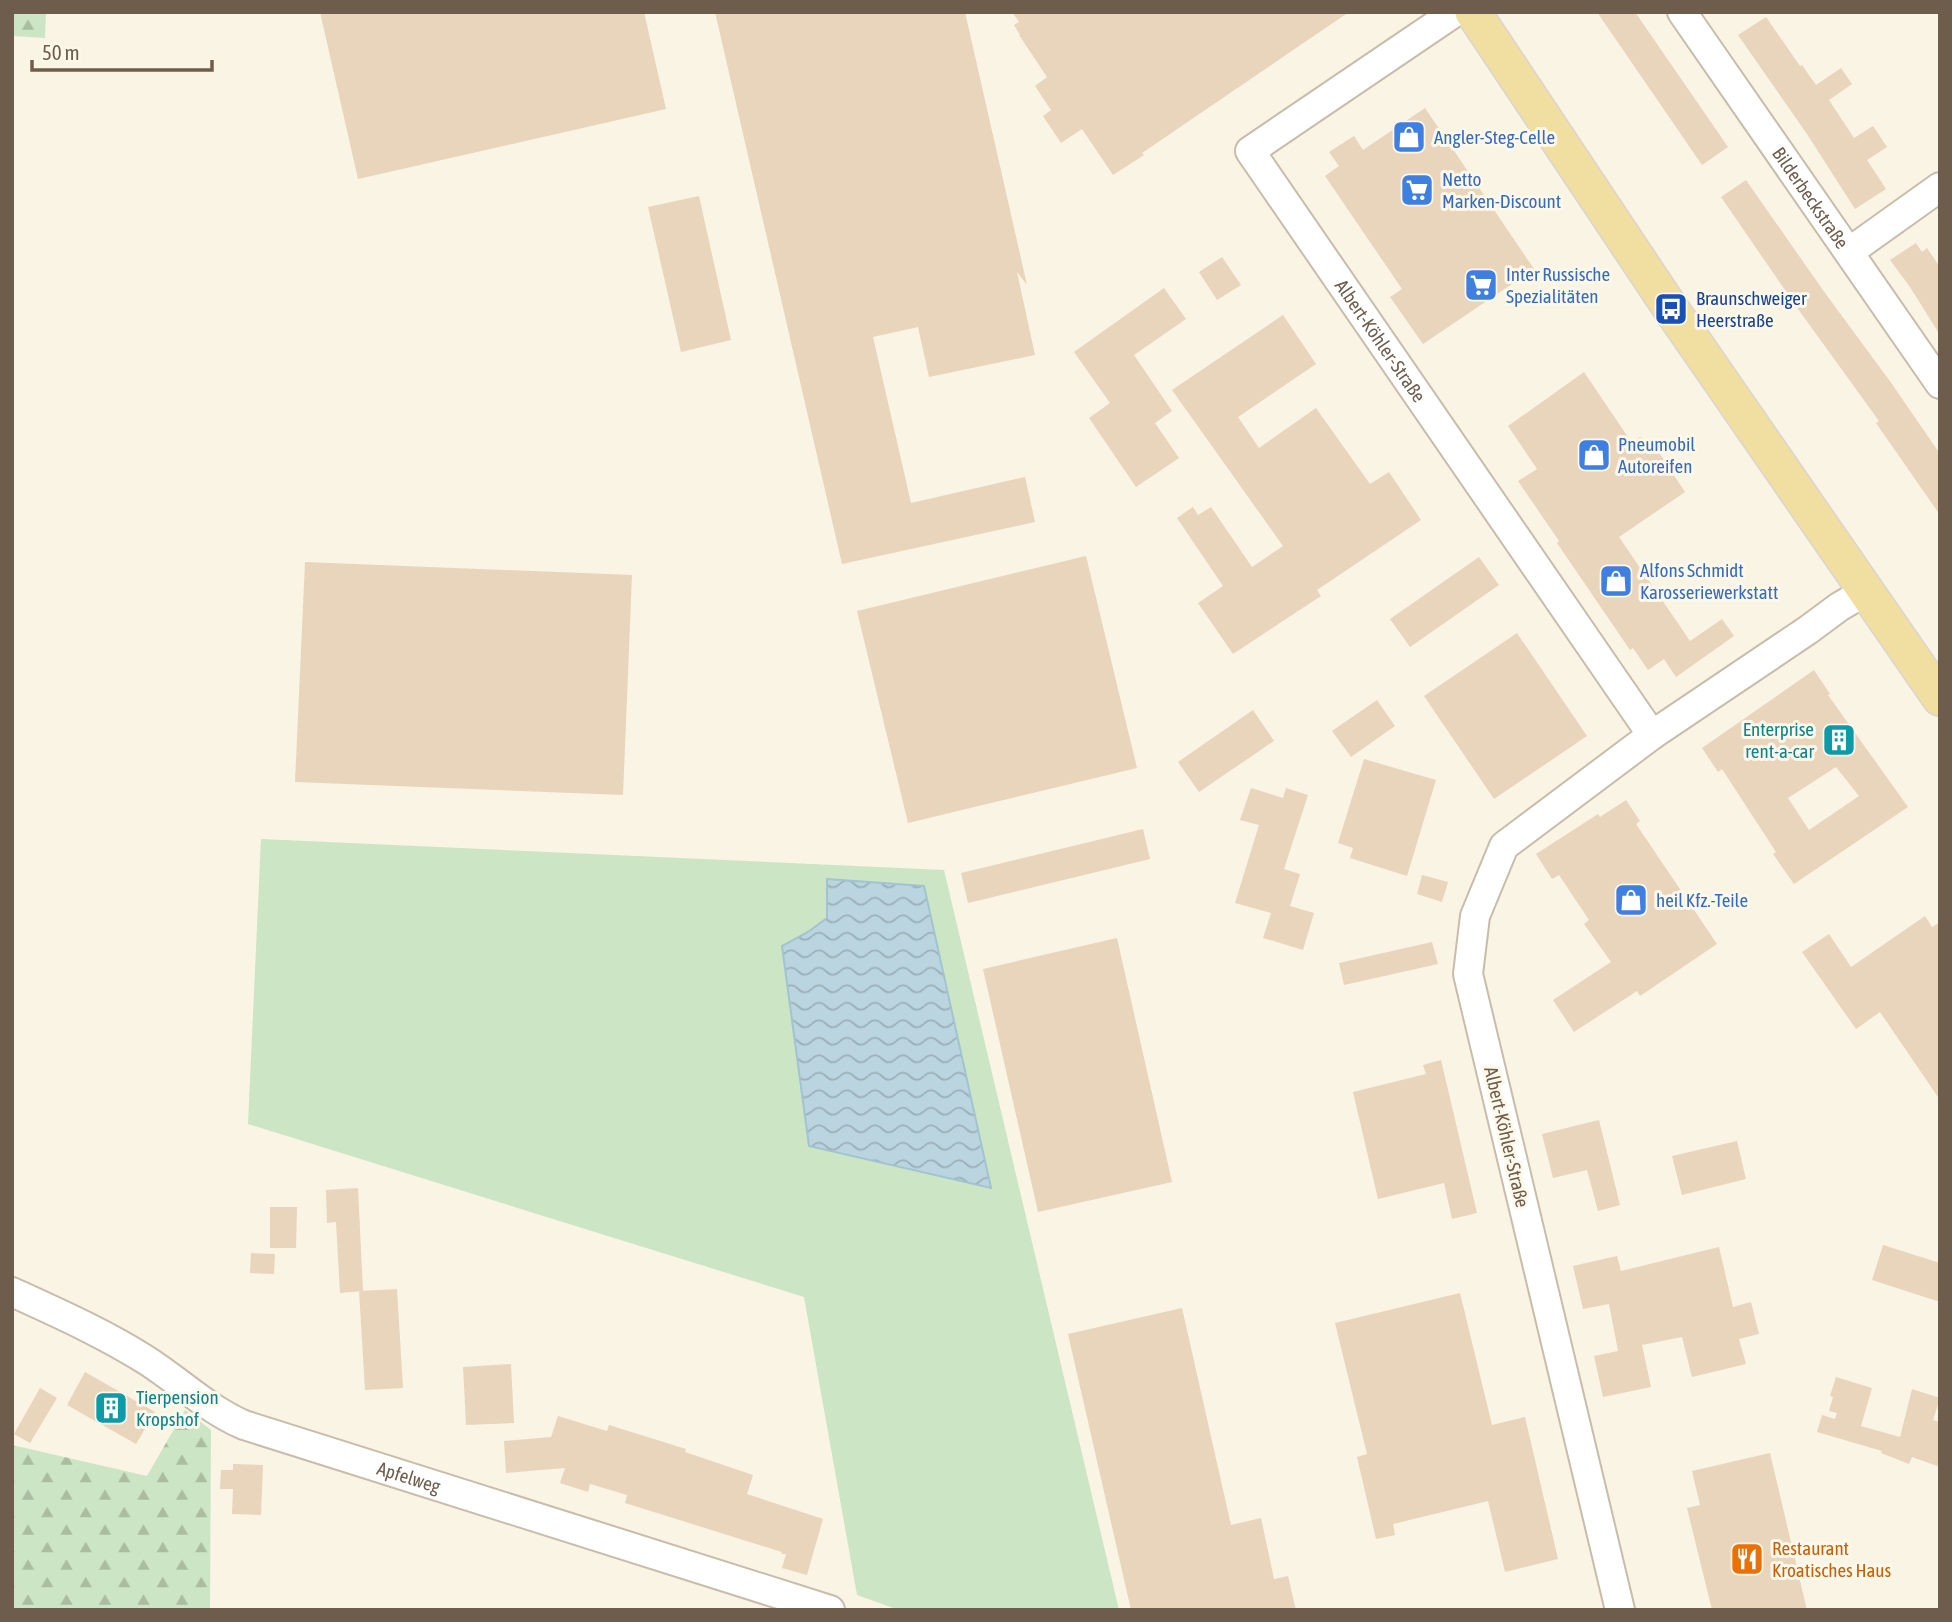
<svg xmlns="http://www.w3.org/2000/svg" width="1952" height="1622" viewBox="0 0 1952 1622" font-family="'Asap Condensed',sans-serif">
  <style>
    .grass { fill: #cce5c4; fill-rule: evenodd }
    .forest { fill: url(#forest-firs) }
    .water { fill: url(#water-waves); stroke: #a2c3d1; stroke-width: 2 }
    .building { fill: #e8d5bc; fill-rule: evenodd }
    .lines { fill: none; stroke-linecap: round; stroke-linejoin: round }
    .minor-casing { stroke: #c8bcab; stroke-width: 32 }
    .major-casing { stroke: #d9d5d0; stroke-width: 38 }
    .minor { stroke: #fff; stroke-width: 28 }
    .major { stroke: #f1dfa2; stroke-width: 35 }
    .labels { text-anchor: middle; stroke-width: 6; stroke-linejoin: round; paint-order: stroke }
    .shop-label { font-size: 19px; fill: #366cbe; stroke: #fdf8e9; text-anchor: start }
    .street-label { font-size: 19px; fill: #6e5d4c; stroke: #fdf8e9 }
    .transit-label { font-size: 19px; fill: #164399; stroke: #fdf8e9; text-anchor: start }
    .culture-label { font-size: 19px; fill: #0d838f; stroke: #fdf8e9; text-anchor: end }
    .food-label { font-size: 19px; fill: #c56008; stroke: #fdf8e9; text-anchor: start }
  </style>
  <defs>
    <pattern id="forest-firs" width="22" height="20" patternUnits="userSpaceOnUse" patternTransform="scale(1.75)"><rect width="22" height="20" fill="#cce5c4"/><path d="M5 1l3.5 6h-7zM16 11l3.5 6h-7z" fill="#aabda1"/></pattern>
    <pattern id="water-waves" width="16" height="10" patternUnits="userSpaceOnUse" patternTransform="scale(1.75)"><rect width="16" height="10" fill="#bad5e0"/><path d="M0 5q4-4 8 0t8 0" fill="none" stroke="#9bb0b8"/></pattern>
  </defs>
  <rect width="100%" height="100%" fill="#f9f4e3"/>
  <path class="grass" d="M 261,839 L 944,870 L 1119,1610 L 899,1610 L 857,1595 L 804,1297 L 248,1124 ZM 827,918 L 809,1146 L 782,947 L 808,932 Z"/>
  <path class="forest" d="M 12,12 L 46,12 L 45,38 L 12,36 Z
    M 185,1410 L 211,1430 L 210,1610 L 12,1610 L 12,1445 L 147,1476 Z"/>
  <path class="water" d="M 827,879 L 924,886 L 991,1188 L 809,1146 L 782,946 L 808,932 L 827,918 Z"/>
  <path class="building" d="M 320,12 L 644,12 L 666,109 L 358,179 Z
    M 715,12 L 965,12 L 1027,285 L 1017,272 L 1035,355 L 929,377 L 918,327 L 873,337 L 911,503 L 1025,477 L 1035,522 L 842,564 Z
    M 1012,12 L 1349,12 L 1142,153 L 1144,155 L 1113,175 L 1082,129 L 1061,143 L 1043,116 L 1051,110 L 1035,86 L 1047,77 L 1019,35 L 1020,35 L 1014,25 L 1019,22 Z
    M 1597,12 L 1635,12 L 1728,147 L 1702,165 Z
    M 1766,17 L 1800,66 L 1802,65 L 1816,85 L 1841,68 L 1852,84 L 1829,100 L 1854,138 L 1873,126 L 1887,147 L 1867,160 L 1886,189 L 1855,209 L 1807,134 L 1738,35 Z
    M 1425,108 L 1534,269 L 1423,344 L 1390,297 L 1402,289 L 1325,176 L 1339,166 L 1329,152 L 1354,136 L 1363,150 Z
    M 1746,180 L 1825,293 L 1892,384 L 1940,454 L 1940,515 L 1876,423 L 1879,421 L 1798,309 L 1721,197 Z
    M 699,196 L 731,340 L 681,352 L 648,207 Z
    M 1916,243 L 1922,252 L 1927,248 L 1940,267 L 1940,335 L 1910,287 L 1890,260 Z
    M 1222,257 L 1241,285 L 1217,300 L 1199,272 Z
    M 1164,288 L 1186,319 L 1134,355 L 1172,411 L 1155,423 L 1179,458 L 1136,487 L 1089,418 L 1110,403 L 1074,352 Z
    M 1283,315 L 1316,364 L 1238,417 L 1259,448 L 1316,408 L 1370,484 L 1389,472 L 1421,520 L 1317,590 L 1321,596 L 1233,654 L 1198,603 L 1223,586 L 1177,518 L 1193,507 L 1198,515 L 1211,507 L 1252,567 L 1283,546 L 1172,390 Z
    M 1584,372 L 1632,443 L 1640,437 L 1652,442 L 1685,492 L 1619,537 L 1690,641 L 1722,619 L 1734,636 L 1676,677 L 1664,659 L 1648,670 L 1633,648 L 1630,650 L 1557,543 L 1559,541 L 1518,481 L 1537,469 L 1508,426 Z
    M 1086,556 L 1137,768 L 908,823 L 857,611 Z
    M 1479,557 L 1499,585 L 1410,647 L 1390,619 Z
    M 305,562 L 632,575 L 623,795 L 295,782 Z
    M 1517,633 L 1587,736 L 1494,799 L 1424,696 Z
    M 1814,670 L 1830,694 L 1828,695 L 1908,807 L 1794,884 L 1773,854 L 1776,852 L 1722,769 L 1718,772 L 1702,748 ZM 1836,767 L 1859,796 L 1809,830 L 1788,798 Z
    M 1377,700 L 1395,726 L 1351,757 L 1332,731 Z
    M 1253,710 L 1274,741 L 1199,792 L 1178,762 Z
    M 1364,759 L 1436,780 L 1407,876 L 1350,858 L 1353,848 L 1338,843 Z
    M 1251,788 L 1283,798 L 1286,788 L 1308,795 L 1284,869 L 1300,874 L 1290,906 L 1314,913 L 1303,950 L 1263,938 L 1271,913 L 1235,903 L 1259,825 L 1240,820 Z
    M 1626,800 L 1640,821 L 1636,824 L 1717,944 L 1640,996 L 1637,991 L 1574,1032 L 1553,1000 L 1611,962 L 1584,924 L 1589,920 L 1559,875 L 1552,879 L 1536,854 L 1598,814 L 1600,817 Z
    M 1143,829 L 1150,859 L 968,903 L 961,873 Z
    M 1422,875 L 1448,882 L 1442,902 L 1417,894 Z
    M 1925,916 L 1932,927 L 1940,922 L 1940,1100 L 1880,1012 L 1856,1029 L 1802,952 L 1829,934 L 1851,967 Z
    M 1117,938 L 1172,1182 L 1038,1212 L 983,969 Z
    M 1432,942 L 1438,964 L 1344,985 L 1339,963 Z
    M 1441,1060 L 1477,1213 L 1452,1219 L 1444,1183 L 1378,1199 L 1353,1092 L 1426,1074 L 1423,1065 Z
    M 1599,1120 L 1620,1205 L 1598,1211 L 1587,1170 L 1553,1178 L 1542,1134 Z
    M 1737,1141 L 1746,1179 L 1682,1195 L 1672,1156 Z
    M 358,1188 L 363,1291 L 340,1293 L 336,1222 L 327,1223 L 326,1190 Z
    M 270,1207 L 297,1207 L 296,1248 L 270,1248 Z
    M 1883,1245 L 1940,1263 L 1940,1302 L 1872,1280 Z
    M 1719,1247 L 1733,1307 L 1751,1302 L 1759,1334 L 1739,1339 L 1746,1364 L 1692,1377 L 1682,1337 L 1642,1345 L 1651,1387 L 1603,1397 L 1594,1356 L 1618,1351 L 1609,1304 L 1583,1309 L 1573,1266 L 1617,1256 L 1621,1271 Z
    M 251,1253 L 275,1254 L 274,1274 L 250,1273 Z
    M 397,1289 L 403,1388 L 365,1390 L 359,1291 Z
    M 1460,1293 L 1492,1425 L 1525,1417 L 1558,1559 L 1505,1572 L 1488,1501 L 1393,1524 L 1395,1535 L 1376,1539 L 1357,1457 L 1367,1454 L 1335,1323 Z
    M 1182,1308 L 1231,1525 L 1261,1518 L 1274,1579 L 1288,1576 L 1296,1610 L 1131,1610 L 1068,1334 Z
    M 511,1364 L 514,1423 L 466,1425 L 463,1367 Z
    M 85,1372 L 155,1412 L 136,1444 L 67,1405 Z
    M 1836,1377 L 1872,1388 L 1861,1426 L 1900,1437 L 1912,1389 L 1940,1398 L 1933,1420 L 1940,1422 L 1940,1467 L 1912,1457 L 1909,1464 L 1881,1453 L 1882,1451 L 1817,1432 L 1822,1415 L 1835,1419 L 1837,1413 L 1829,1411 L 1833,1397 L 1830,1396 Z
    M 40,1388 L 57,1398 L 30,1443 L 14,1434 Z
    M 558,1416 L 607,1431 L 609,1425 L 686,1449 L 685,1452 L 753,1475 L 747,1494 L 823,1519 L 807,1575 L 782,1568 L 786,1554 L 781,1554 L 782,1552 L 625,1503 L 627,1495 L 590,1484 L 588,1492 L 560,1483 L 565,1468 L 506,1473 L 504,1441 L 551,1437 Z
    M 1770,1453 L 1807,1610 L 1712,1610 L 1687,1508 L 1700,1505 L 1692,1471 Z
    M 233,1464 L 263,1465 L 261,1515 L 232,1514 L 233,1489 L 220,1489 L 221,1470 L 233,1470 Z"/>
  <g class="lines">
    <defs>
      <g id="minor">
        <path id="s1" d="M 1455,12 L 1250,151 L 1652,735"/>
        <path id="s2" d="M 1682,12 L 1940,384"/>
        <path d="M 1849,252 L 1940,187"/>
        <path id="s3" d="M 12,1292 C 58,1313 103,1333 146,1360 C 179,1381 207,1409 244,1425 L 830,1610"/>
        <path d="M 1620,1610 L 1468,974 L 1475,916 L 1504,846 L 1652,735 L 1808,630 L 1839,607 L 1866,591"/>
      </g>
      <path id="major" d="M 1473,12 L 1671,309 L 1940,698"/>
    </defs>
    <use href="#minor" class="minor-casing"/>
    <use href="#major" class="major-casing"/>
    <use href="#minor" class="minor"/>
    <use href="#major" class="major"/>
  </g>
  <defs>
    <symbol id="shop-square" viewBox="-11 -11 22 22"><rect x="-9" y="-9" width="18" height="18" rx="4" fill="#3f7fe0" stroke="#fdf8e9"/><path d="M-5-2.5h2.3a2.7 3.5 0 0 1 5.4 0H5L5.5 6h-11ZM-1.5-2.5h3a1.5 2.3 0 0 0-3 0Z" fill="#fff"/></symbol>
    <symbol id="supermarket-square" viewBox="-11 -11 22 22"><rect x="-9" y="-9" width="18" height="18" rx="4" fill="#3f7fe0" stroke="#fdf8e9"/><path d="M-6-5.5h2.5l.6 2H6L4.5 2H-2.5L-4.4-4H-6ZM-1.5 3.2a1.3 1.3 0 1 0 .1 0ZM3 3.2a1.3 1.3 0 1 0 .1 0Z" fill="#fff"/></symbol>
    <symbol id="bus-square" viewBox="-11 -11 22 22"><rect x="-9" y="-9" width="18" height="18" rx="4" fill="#1a4fb4" stroke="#fdf8e9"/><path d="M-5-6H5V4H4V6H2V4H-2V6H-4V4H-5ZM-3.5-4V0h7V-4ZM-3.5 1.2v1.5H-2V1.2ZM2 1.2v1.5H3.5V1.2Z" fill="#fff"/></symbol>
    <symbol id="building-square" viewBox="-11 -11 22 22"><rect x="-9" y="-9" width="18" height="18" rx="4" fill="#0f9aa8" stroke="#fdf8e9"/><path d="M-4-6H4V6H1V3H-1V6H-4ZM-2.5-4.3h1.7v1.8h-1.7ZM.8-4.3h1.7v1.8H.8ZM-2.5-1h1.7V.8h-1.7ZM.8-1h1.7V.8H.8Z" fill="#fff"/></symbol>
    <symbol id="restaurant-square" viewBox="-11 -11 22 22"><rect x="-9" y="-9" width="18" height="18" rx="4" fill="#e8710a" stroke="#fdf8e9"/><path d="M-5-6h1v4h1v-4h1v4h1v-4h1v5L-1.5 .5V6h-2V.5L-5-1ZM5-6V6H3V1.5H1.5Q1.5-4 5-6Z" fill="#fff"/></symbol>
  </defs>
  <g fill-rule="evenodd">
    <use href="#shop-square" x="1390" y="118" width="38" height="38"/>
    <use href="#supermarket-square" x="1398" y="171" width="38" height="38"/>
    <use href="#supermarket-square" x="1462" y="266" width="38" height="38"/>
    <use href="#bus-square" x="1652" y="290" width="38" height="38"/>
    <use href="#shop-square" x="1575" y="436" width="38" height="38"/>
    <use href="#shop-square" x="1597" y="562" width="38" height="38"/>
    <use href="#building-square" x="1820" y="721" width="38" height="38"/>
    <use href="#shop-square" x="1612" y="881" width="38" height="38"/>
    <use href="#building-square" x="92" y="1389" width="38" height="38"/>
    <use href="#restaurant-square" x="1728" y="1540" width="38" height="38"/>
  </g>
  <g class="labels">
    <g class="shop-label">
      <text x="1434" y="144">Angler-Steg-Celle</text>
      <text x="1442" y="186">Netto<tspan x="1442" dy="22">Marken-Discount</tspan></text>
      <text x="1506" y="281">Inter Russische<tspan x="1506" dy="22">Spezialitäten</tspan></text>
      <text x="1618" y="451">Pneumobil<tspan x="1618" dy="22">Autoreifen</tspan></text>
      <text x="1640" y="577">Alfons Schmidt<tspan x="1640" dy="22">Karosseriewerkstatt</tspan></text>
      <text x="1656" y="907">heil Kfz.-Teile</text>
    </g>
    <g class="street-label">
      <text dy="7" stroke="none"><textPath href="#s2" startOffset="226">Bilderbeckstraße</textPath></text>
      <text dy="7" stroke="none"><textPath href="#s1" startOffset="478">Albert-Köhler-Straße</textPath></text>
      <text transform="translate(1507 1137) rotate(77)" y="7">Albert-Köhler-Straße</text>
      <text dy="7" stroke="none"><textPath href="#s3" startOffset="441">Apfelweg</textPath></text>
    </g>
    <g class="transit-label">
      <text x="1696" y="305">Braunschweiger<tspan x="1696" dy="22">Heerstraße</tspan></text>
    </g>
    <g class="culture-label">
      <text x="1814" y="736">Enterprise<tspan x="1814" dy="22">rent-a-car</tspan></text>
      <text x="136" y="1404" text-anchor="start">Tierpension<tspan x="136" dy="22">Kropshof</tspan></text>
    </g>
    <g class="food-label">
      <text x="1772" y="1555">Restaurant<tspan x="1772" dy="22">Kroatisches Haus</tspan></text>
    </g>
  </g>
  <rect width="1952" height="1622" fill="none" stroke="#6e5d4c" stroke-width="28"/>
  <path d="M32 60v10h180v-10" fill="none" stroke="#6e5d4c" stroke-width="3.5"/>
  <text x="42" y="60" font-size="21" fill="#6e5d4c" stroke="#fdf8e9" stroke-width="5" paint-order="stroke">50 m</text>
</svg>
